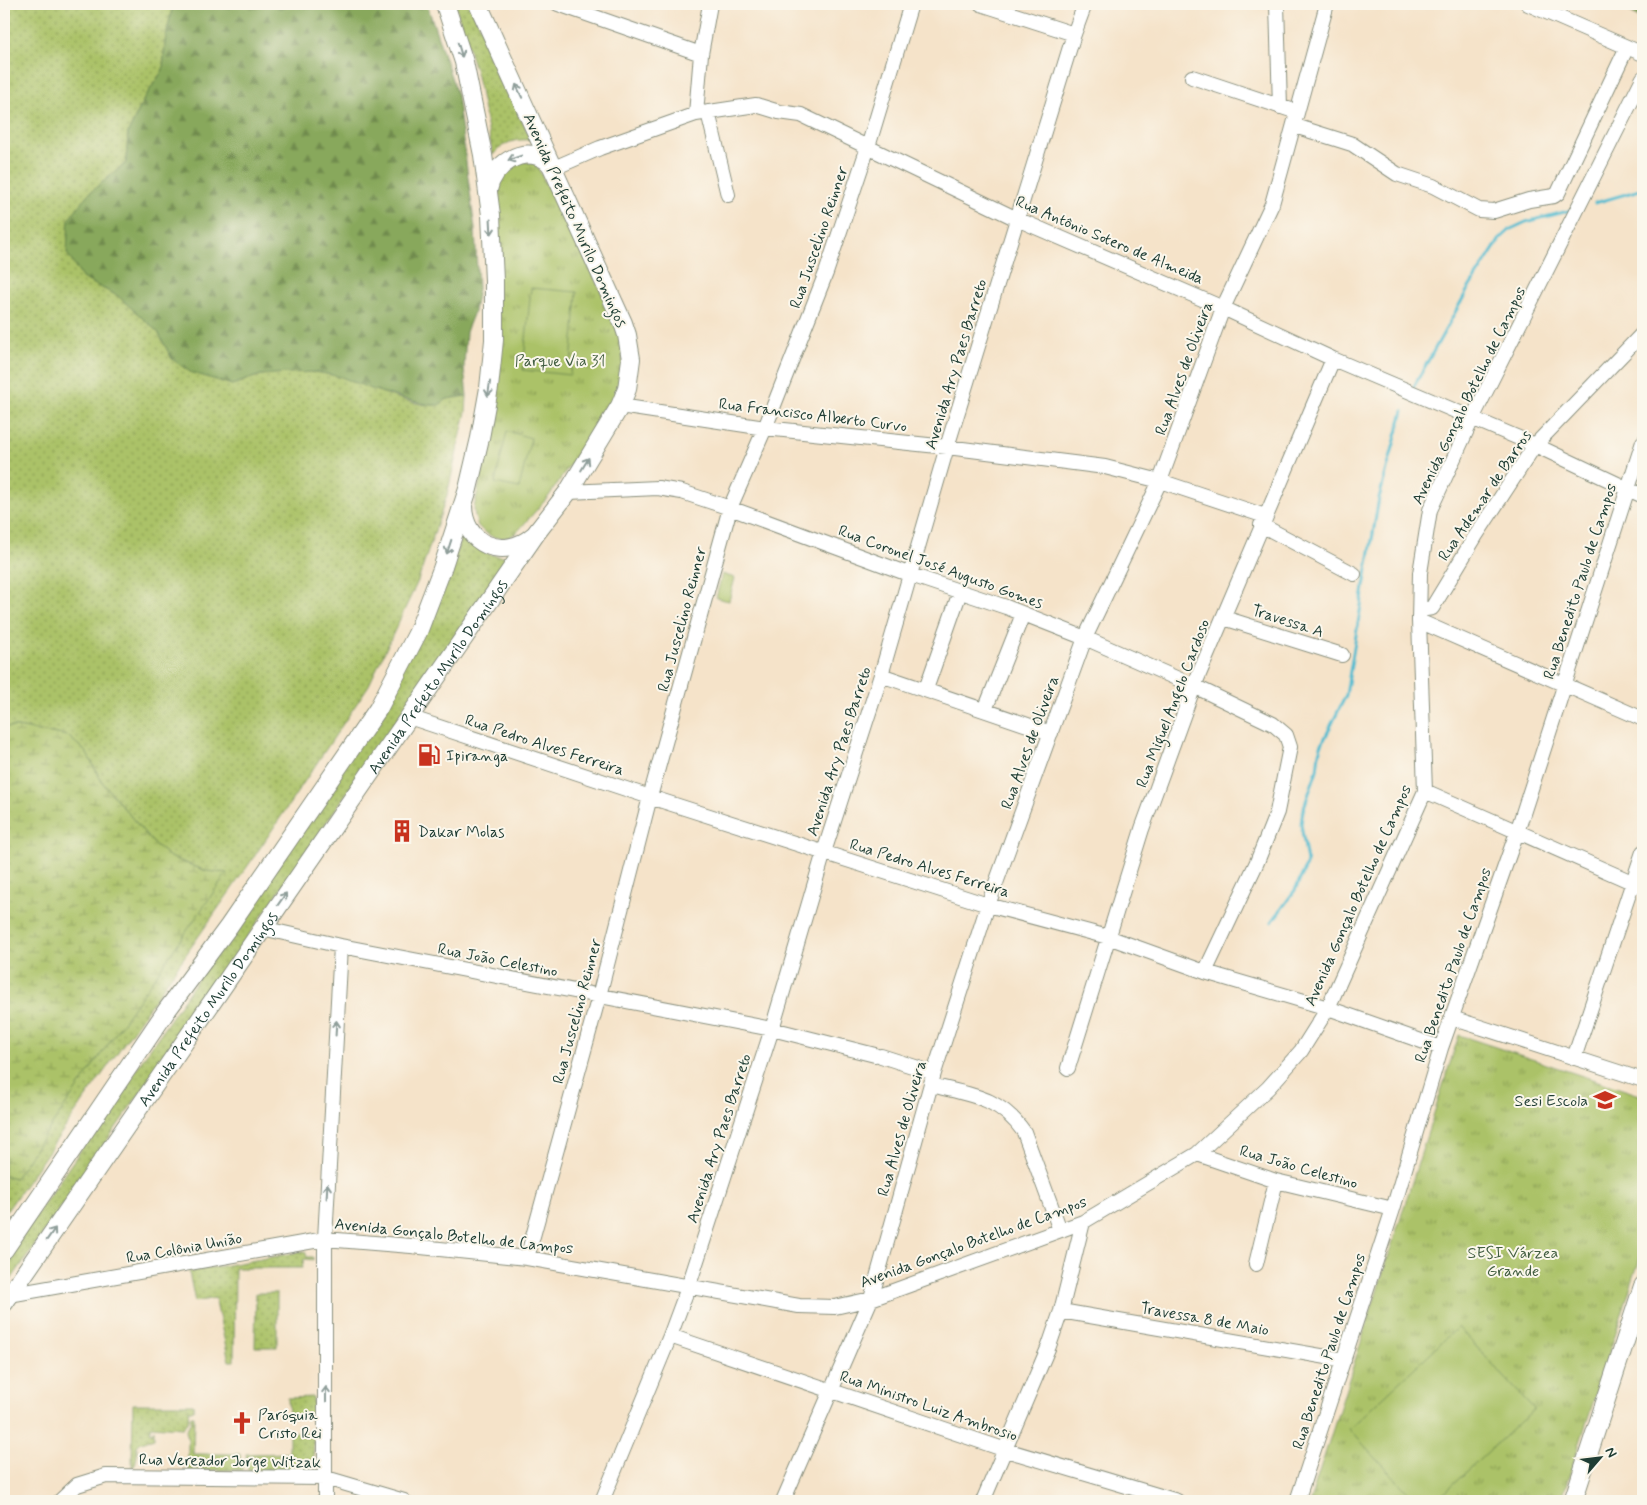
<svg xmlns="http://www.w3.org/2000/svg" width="1647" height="1505" viewBox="0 0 1647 1505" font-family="Mynerve,sans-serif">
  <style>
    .grass { fill: url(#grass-dots); stroke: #65804e }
    .forest { fill: url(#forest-firs); stroke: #547248 }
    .wetland { fill: url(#wetland-marsh); stroke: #65804e }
    .park { fill: url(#park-tufts); stroke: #65804e }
    .garden { fill: #abc267; stroke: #65804e }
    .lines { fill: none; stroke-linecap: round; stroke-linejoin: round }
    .stream { stroke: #53bcd0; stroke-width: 3 }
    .minor-casing { stroke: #8a907e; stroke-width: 16 }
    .major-casing { stroke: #8a907e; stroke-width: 20 }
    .minor { stroke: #fff; stroke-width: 14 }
    .major { stroke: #fff; stroke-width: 18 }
    .oneway { stroke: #8f9e9a }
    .labels { text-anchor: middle; stroke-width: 4; stroke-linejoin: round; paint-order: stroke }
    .street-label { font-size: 16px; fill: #1f3d34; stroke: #fbf7ec }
    .park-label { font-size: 16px; fill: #425e41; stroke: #fbf7ec }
    .poi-label { font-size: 16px; fill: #1f3d34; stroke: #fbf7ec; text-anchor: start }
  </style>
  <defs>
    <pattern id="grass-dots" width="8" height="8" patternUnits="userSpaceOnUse" patternTransform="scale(1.25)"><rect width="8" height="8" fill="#abc267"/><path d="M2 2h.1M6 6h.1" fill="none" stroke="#8b9f56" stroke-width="1.8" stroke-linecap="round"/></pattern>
    <pattern id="forest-firs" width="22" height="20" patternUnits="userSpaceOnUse" patternTransform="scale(1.25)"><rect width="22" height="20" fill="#88a85c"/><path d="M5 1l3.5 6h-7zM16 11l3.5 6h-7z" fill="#6f8a4d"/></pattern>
    <pattern id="wetland-marsh" width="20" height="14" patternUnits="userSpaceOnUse" patternTransform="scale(1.25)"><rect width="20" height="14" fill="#abc267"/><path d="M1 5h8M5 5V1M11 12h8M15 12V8" fill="none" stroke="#8b9f56"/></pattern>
    <pattern id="park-tufts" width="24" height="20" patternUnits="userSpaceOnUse" patternTransform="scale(1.25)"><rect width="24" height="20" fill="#abc267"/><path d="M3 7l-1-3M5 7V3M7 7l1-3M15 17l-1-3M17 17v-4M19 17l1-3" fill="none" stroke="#8b9f56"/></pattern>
  </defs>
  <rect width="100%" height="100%" fill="#fbf7ec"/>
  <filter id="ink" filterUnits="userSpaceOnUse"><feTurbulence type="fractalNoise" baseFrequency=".02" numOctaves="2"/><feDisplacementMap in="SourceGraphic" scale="10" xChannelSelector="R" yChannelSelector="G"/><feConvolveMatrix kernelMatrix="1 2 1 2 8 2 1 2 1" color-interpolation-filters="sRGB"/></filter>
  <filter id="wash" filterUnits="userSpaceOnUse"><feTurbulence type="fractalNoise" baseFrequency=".0096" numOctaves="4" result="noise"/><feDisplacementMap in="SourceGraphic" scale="20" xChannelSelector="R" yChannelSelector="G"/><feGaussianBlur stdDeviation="1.12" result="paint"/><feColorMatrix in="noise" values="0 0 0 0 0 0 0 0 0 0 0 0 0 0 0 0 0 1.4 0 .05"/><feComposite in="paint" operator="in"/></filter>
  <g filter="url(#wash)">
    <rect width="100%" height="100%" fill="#f5e3c9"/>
    <path class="grass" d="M 4,4 L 173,4 L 165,42 L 163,70 L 145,97 L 128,133 L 126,163 L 87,195 L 82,278 L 118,296 L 158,332 L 172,359 L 232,385 C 242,382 252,377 262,375 C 287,371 317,370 342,377 C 368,385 406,406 434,405 C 440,405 442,401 448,399 C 453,397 461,397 467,396 L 466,412 L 447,495 L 418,581 L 369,685 L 254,857 L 4,1215 L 4,1175 L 15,1178 L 226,873 L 206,871 L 170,857 L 153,843 L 102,782 L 86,752 L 68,736 L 17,727 L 4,727 Z
      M 455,4 L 470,4 L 531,140 C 514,139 504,142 493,155 L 477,76 Z
      M 463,531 C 473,549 488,558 510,556 L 4,1290 L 4,1262 L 193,986 L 276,868 L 443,588 L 456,553 Z
      M 305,1251 L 307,1257 L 313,1257 L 313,1260 L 304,1259 L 302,1268 L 235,1268 L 234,1361 L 229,1361 L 215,1298 L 195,1302 L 189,1272 Z
      M 256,1293 L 277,1293 L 277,1347 L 255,1347 Z
      M 313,1397 L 313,1418 L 289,1418 L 288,1398 Z
      M 133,1404 L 193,1404 L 194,1410 L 188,1410 L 189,1419 L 183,1428 L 150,1426 L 150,1432 L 152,1432 L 154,1429 L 154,1438 L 141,1442 L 137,1446 L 137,1456 L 135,1465 L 132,1467 Z
      M 191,1416 L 194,1416 L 193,1454 L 240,1454 L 242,1470 L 188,1470 L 188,1438 L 186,1431 L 191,1421 Z
      M 289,1432 L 313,1432 L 314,1465 L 310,1469 L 248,1470 L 246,1454 L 289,1453 Z"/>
    <path class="forest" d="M 173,4 L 427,4 L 457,95 L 475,229 L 478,289 L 474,312 L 466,332 L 464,368 L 467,396 L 447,399 L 439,405 L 431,405 L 408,400 L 374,390 L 341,377 L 317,372 L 288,373 L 261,375 L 232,385 L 190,372 L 172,359 L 158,332 L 118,296 L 82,278 L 67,253 L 69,219 L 87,195 L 126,163 L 128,133 L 145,97 L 163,70 L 165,42 Z
      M 1620,4 L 1643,4 L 1643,20 L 1635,16 Z"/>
    <path class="wetland" d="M 4,727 L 17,727 L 68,736 L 86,752 L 102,782 L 153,843 L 170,857 L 206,871 L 227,873 L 15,1178 L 4,1175 Z"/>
    <path class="park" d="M 517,160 L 536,164 L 553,197 L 562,207 L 619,331 L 623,348 L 622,378 L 613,401 L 549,496 L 517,532 L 510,537 L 501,538 L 493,537 L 484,532 L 478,526 L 475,517 L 474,508 L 485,459 L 496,384 L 496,187 L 499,176 Z
      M 1459,1035 L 1643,1096 L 1643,1249 L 1561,1501 L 1310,1501 Z"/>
    <path class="garden" d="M 531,288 L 577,292 L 570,375 L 523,370 Z
      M 507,431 L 531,438 L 519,488 L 495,483 Z
      M 722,574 L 735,578 L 729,601 L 716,598 Z
      M 1458,1327 L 1534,1409 L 1435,1501 L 1416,1501 L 1349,1429 Z"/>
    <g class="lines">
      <path class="stream" d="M 1595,203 L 1643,189
        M 1413,388 L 1467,291 L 1500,239 L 1511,229 L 1526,222 L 1572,210
        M 1272,922 L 1295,890 L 1304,871 L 1307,862 L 1301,824 L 1303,810 L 1317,770 L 1319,753 L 1321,746 L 1346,695 L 1379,498 L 1403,411"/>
    </g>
  </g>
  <g filter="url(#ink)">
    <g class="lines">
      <defs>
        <path id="minor" d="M 558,4 L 701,54
          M 981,4 L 1074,34
          M 1277,4 L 1280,107
          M 1528,4 L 1643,54
          M 1192,77 L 1297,112
          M 708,112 L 728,195
          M 696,114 L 701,54 L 710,4
          M 1295,126 L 1352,144 L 1397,174 L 1433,186 L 1479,210 L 1494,211 L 1529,200 L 1554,196 L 1558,193 L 1627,47
          M 554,168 L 600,148 L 696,114 L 756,105 L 779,112 L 801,115 L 1017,219 L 1223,308 L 1333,359 L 1535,445 L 1643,496
          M 620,406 L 765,428 L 947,447 L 1105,467 L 1160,481 L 1265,516
          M 568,492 L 658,488 L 682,492 L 730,508 L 911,575 L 1006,607 L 1085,638 L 1194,686 L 1273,724 L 1286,735 L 1290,747 L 1277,812 L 1257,862 L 1205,972
          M 1261,525 L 1354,574
          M 1420,610 L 1432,608 L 1475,537 L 1535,445 L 1643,333
          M 1224,618 L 1342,655
          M 1419,621 L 1643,719
          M 881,675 L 1051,733
          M 926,689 L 960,592
          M 985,710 L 1023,614
          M 409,717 L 650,797 L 988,905 L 1108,937 L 1205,972 L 1328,1008 L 1441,1048
          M 1425,791 L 1643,887
          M 262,928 L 341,946 L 772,1029 L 875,1055
          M 1452,1018 L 1643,1080
          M 881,1056 L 934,1073
          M 1574,1058 L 1643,852
          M 1068,1068 L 1142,829 L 1194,686 L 1333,359
          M 931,1085 C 970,1095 999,1096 1024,1132 L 1060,1230
          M 1197,1154 L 1276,1181 L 1393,1209
          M 527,1258 L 599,996 L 650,797 L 730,508 L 765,428 L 826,273 L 868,147 L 911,4
          M 1256,1264 L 1276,1181
          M 9,1295 L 325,1239 L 411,1246 L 527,1258 L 799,1306 L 835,1307 L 871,1299 L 1083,1222 L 1197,1154 L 1268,1088 L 1301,1051 L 1328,1008 L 1425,791 L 1419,621 L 1420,573 L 1430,510 L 1472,419 L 1643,78
          M 1061,1311 L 1344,1360
          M 670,1336 L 1006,1450 L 1177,1501
          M 60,1501 L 77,1485 L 106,1476 L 326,1478 L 404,1501
          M 325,1501 L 325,1239 L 341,946
          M 602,1501 L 670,1336 L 689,1285 L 772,1029 L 824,852 L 881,675 L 947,447 L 1074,34 L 1085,4
          M 783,1501 L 871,1299 L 934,1073 L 988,905 L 1085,638 L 1160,481 L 1223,308 L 1272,204 L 1327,4
          M 983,1501 L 1049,1346 L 1061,1311 L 1083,1222
          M 1297,1501 L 1393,1209 L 1441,1048 L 1517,832 L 1643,442"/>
        <g id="major">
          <path d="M 488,190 C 492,166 522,144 546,160 C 549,162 551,165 554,168"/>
          <path d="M 463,505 C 463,545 504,561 533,536"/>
          <path d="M 4,1250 L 167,1010 L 229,926 L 378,709 L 418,632 L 442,569 L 468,489 L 480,438 L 489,388 L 494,340 L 494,281 L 491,215 L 483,155 L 464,62 L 445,4"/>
          <path id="s1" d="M 4,1303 L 537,532 L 568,492 L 620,406 L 627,389 L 631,359 L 627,335 L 623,323 L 478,4"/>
          <path d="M 1573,1501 L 1643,1286"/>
        </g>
      </defs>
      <use href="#minor" class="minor-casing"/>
      <use href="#major" class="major-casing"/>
      <use href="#minor" class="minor"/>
      <use href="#major" class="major"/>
    </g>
    <defs><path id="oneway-shaft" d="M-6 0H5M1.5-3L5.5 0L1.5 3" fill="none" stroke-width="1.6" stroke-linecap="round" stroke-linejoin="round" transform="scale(1.25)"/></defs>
    <g class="oneway">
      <use href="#oneway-shaft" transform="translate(460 50) rotate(73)"/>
      <use href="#oneway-shaft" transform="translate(519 91) rotate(-115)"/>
      <use href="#oneway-shaft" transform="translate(515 158) rotate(161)"/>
      <use href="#oneway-shaft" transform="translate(491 227) rotate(87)"/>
      <use href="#oneway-shaft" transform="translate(489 389) rotate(98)"/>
      <use href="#oneway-shaft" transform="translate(585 464) rotate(-59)"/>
      <use href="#oneway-shaft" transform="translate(449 547) rotate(108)"/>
      <use href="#oneway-shaft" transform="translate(282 899) rotate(-55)"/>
      <use href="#oneway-shaft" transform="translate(336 1028) rotate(-87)"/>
      <use href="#oneway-shaft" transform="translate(327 1191) rotate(-87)"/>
      <use href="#oneway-shaft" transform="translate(51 1234) rotate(-55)"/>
      <use href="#oneway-shaft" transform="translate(326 1394) rotate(-90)"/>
    </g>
  </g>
  <defs>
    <symbol id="fuel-bare" viewBox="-9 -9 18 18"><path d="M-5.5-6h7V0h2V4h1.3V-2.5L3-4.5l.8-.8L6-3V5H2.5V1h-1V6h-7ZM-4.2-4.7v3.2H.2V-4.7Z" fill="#c8321e" stroke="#fbf7ec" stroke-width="2.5" paint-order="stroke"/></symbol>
    <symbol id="building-bare" viewBox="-9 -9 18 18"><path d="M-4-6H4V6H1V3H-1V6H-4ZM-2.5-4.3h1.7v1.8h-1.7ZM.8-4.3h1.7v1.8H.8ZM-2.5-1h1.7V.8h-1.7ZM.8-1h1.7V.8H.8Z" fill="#c8321e" stroke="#fbf7ec" stroke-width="2.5" paint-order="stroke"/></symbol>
    <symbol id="school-bare" viewBox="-9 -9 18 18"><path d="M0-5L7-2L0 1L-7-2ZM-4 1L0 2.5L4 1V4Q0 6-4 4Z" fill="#c8321e" stroke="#fbf7ec" stroke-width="2.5" paint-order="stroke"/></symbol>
    <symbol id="church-bare" viewBox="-9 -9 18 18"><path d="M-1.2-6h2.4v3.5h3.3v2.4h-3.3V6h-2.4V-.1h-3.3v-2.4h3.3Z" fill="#c8321e" stroke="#fbf7ec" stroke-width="2.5" paint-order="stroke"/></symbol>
  </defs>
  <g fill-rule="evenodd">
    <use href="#fuel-bare" x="413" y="739" width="32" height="32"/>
    <use href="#building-bare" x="386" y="815" width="32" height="32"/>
    <use href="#school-bare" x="1589" y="1084" width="32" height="32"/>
    <use href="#church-bare" x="226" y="1407" width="32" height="32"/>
  </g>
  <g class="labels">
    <g class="street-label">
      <text transform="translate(576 220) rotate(66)" y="6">Avenida Prefeito Murilo Domingos</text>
      <text transform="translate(818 237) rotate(-71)" y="6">Rua Juscelino Reinner</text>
      <text transform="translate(1110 239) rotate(23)" y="6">Rua Antônio Sotero de Almeida</text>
      <text transform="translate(955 364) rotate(-73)" y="6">Avenida Ary Paes Barreto</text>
      <text transform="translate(1183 368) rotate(-70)" y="6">Rua Alves de Oliveira</text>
      <text transform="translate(1468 395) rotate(-64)" y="6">Avenida Gonçalo Botelho de Campos</text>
      <text transform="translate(813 414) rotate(7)" y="6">Rua Francisco Alberto Curvo</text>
      <text transform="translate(1484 495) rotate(-56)" y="6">Rua Ademar de Barros</text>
      <text transform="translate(941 566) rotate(20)" y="6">Rua Coronel José Augusto Gomes</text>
      <text transform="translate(1579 581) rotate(-72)" y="6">Rua Benedito Paulo de Campos</text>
      <text transform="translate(681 619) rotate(-75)" y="6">Rua Juscelino Reinner</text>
      <text transform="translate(1288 620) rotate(18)" y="6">Travessa A</text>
      <text dy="6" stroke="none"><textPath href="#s1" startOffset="762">Avenida Prefeito Murilo Domingos</textPath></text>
      <text transform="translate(1172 703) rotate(-69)" y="6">Rua Miguel Angelo Cardoso</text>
      <text transform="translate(1029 742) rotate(-70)" y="6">Rua Alves de Oliveira</text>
      <text transform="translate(545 744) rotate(18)" y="6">Rua Pedro Alves Ferreira</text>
      <text transform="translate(838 751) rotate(-72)" y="6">Avenida Ary Paes Barreto</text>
      <text transform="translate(930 867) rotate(17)" y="6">Rua Pedro Alves Ferreira</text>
      <text transform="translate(1357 895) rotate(-66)" y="6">Avenida Gonçalo Botelho de Campos</text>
      <text transform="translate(498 959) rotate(11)" y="6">Rua João Celestino</text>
      <text transform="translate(1452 965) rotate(-71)" y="6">Rua Benedito Paulo de Campos</text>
      <text dy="6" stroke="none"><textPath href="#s1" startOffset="358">Avenida Prefeito Murilo Domingos</textPath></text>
      <text transform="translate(576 1011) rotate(-75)" y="6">Rua Juscelino Reinner</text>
      <text transform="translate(901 1128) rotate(-74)" y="6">Rua Alves de Oliveira</text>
      <text transform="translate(718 1138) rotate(-72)" y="6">Avenida Ary Paes Barreto</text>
      <text transform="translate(1299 1166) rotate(16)" y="6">Rua João Celestino</text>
      <text transform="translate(454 1235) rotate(6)" y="6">Avenida Gonçalo Botelho de Campos</text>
      <text transform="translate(973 1241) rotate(-20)" y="6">Avenida Gonçalo Botelho de Campos</text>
      <text transform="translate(184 1247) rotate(-10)" y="6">Rua Colônia União</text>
      <text transform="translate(1205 1318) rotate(10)" y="6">Travessa 8 de Maio</text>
      <text transform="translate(1328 1351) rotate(-72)" y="6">Rua Benedito Paulo de Campos</text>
      <text transform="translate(929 1405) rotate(19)" y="6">Rua Ministro Luiz Ambrosio</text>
      <text transform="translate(230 1460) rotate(1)" y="6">Rua Vereador Jorge Witzak</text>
    </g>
    <g class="park-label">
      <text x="560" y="366">Parque Via 31</text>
      <text x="1513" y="1258">SESI Várzea<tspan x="1513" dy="18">Grande</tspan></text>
    </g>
    <g class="poi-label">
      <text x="446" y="761">Ipiranga</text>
      <text x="418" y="837">Dakar Molas</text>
      <text x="1588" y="1106" text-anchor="end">Sesi Escola</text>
      <text x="258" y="1420">Paróquia<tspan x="258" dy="18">Cristo Rei</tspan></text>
    </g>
  </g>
  <rect width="1647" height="1505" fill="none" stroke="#fbf7ec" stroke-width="20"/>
  <g transform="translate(1600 1458) rotate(62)" stroke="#fbf7ec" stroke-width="4" paint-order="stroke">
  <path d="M0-4L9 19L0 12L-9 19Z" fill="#1f3d34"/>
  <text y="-8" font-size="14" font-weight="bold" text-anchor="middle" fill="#1f3d34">N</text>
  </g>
</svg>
